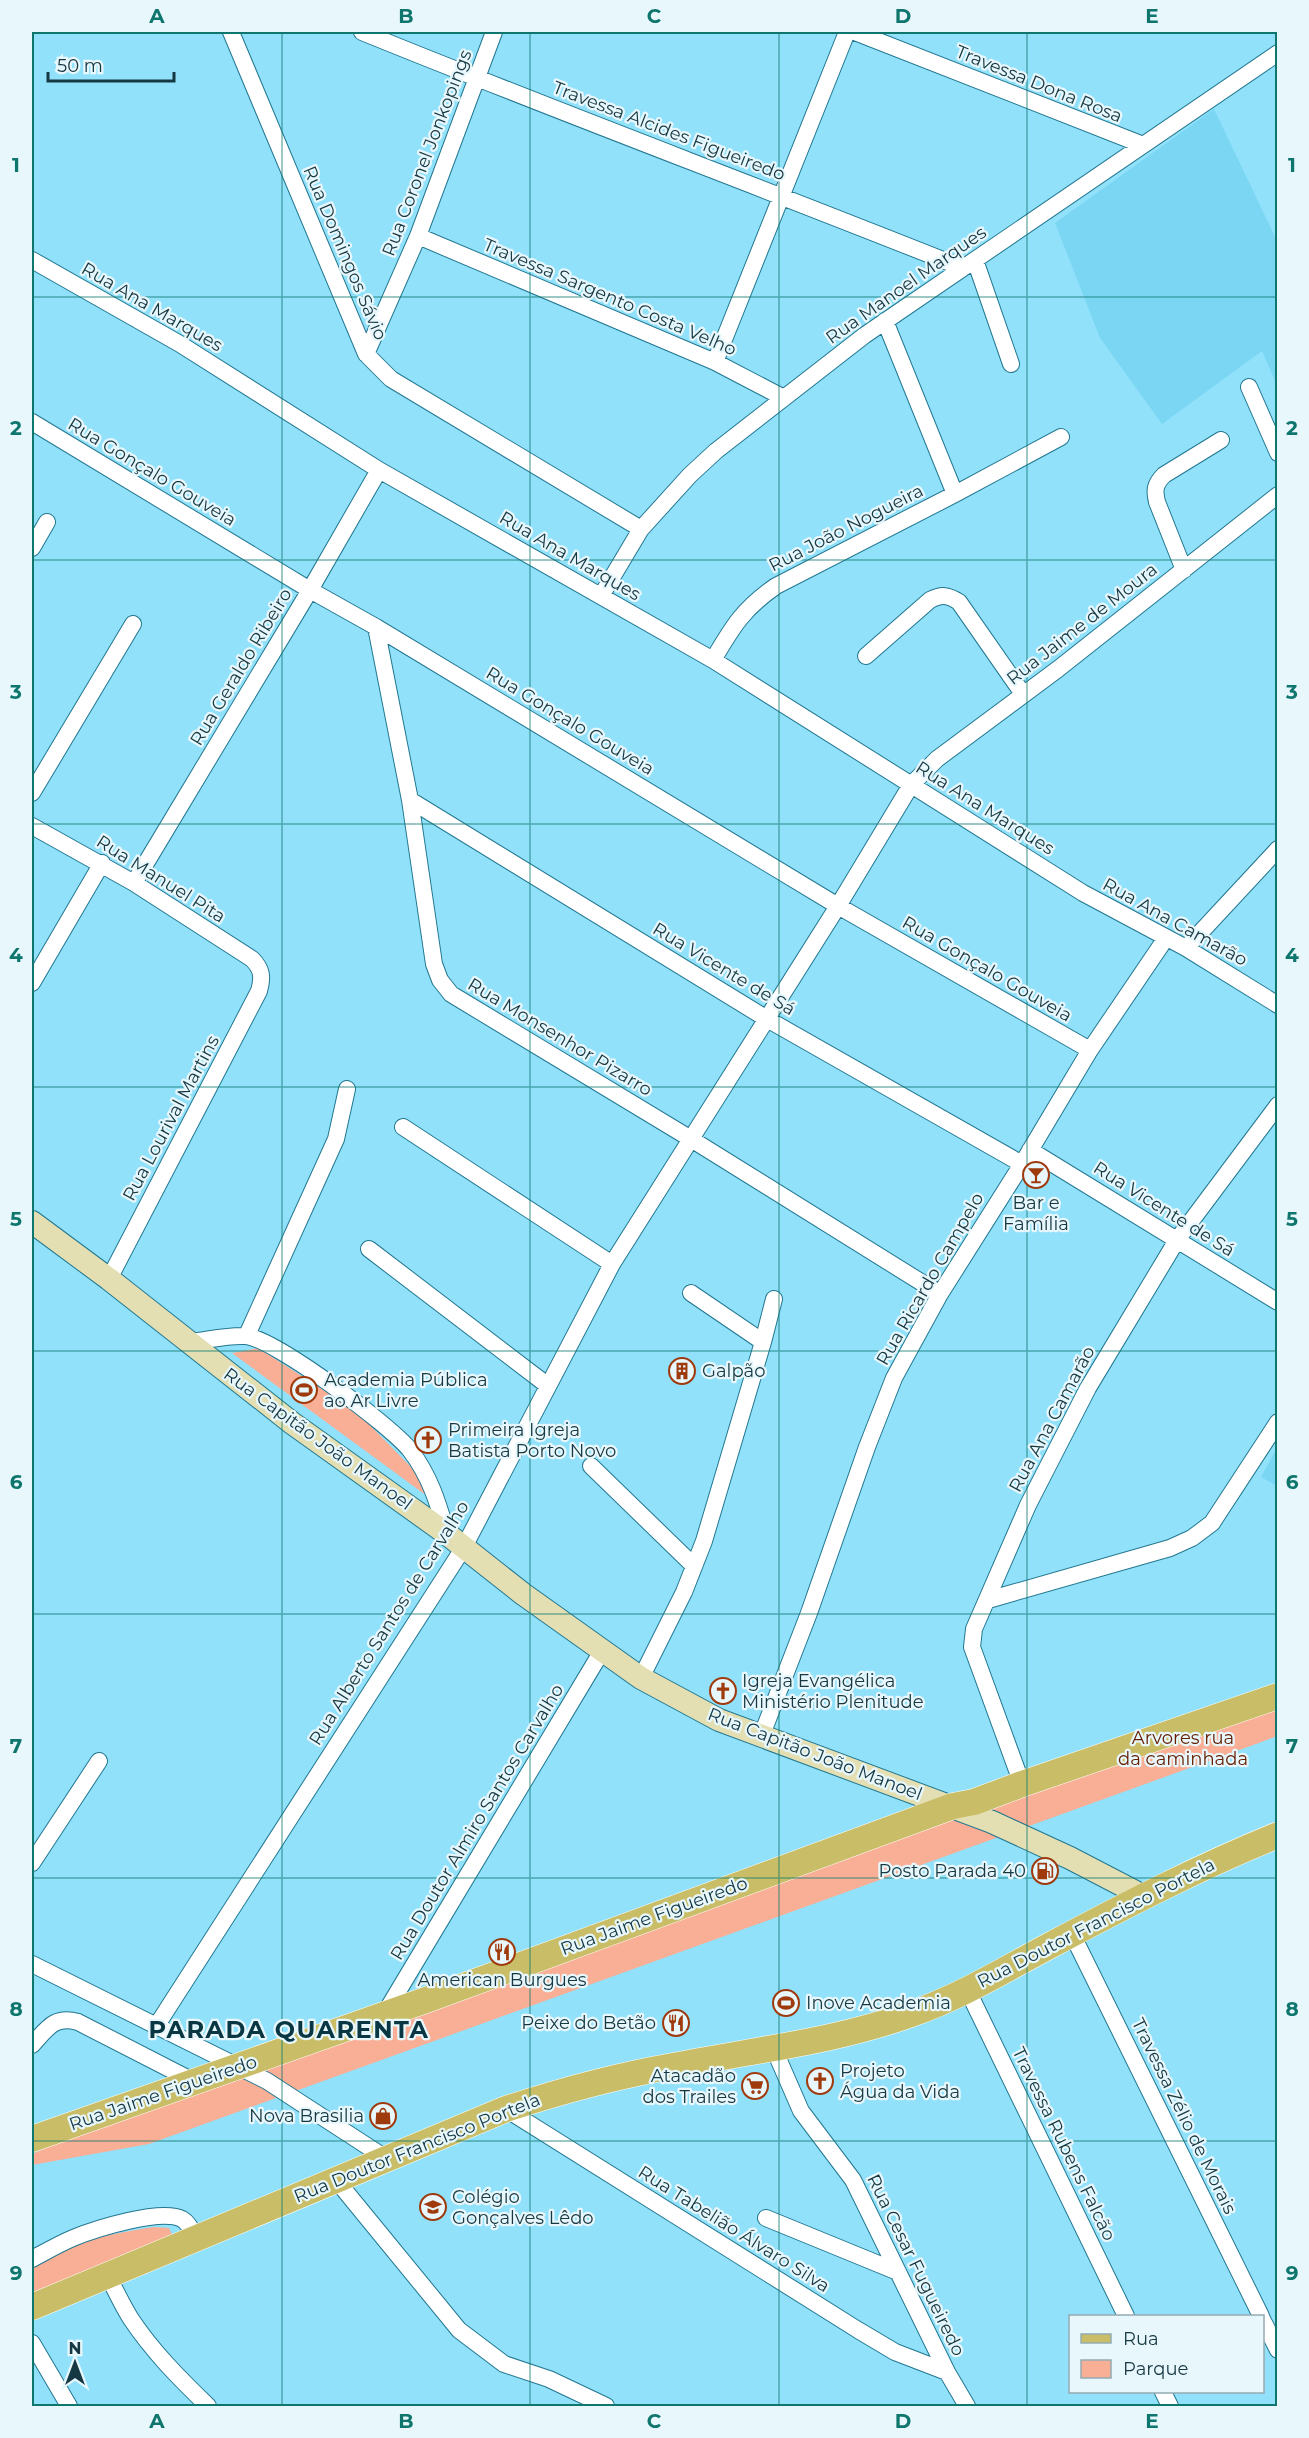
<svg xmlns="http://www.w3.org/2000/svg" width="1309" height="2438" viewBox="0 0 1309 2438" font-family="Montserrat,sans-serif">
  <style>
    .built { fill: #7bd6f3 }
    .green { fill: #f9af95 }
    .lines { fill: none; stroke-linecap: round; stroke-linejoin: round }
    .street-casing { stroke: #22778f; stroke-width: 18 }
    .secondary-casing { stroke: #22778f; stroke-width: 24 }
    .primary-casing { stroke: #fff; stroke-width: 27 }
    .street { stroke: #fff; stroke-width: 16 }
    .secondary { stroke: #e4dfb3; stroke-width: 22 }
    .primary { stroke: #c9be67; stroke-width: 26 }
    .grid { fill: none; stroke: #0f766e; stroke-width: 1.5; stroke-opacity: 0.55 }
    .labels { text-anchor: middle; stroke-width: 4.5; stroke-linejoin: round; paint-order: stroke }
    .street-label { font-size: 18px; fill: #163842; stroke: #e8f7fc }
    .poi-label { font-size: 18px; fill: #163842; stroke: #e8f7fc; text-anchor: start }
    .park-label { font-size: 18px; fill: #651f00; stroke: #e8f7fc }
    .district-label { font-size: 24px; font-weight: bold; letter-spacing: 1.5px; fill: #083642; stroke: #e8f7fc }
    .neatline { fill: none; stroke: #0f766e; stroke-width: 2 }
    .grid-label { font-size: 20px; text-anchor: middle; font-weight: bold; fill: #0f766e }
  </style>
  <rect width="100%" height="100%" fill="#91e1fb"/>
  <path class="built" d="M 1214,109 L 1277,241 L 1277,385 L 1262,351 L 1162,424 L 1100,338 L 1055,223 Z
    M 1277,1448 L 1277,1486 L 1261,1477 Z"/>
  <path class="green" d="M 258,1348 L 355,1410 L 413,1469 L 427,1496 L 232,1353 Z
    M 1277,1692 L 1277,1736 L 1256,1744 L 149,2144 L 32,2165 L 32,2154 L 137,2109 Z
    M 154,2227 L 169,2228 L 172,2234 L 32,2301 L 32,2266 C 73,2242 107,2234 154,2227 Z"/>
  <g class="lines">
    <defs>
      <path id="street" d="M 231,32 L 366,354 L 391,379 L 641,529
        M 362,32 C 561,113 763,188 963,268
        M 855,32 L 1143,145
        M 418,236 L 715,362 L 784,398
        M 32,260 L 180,344 L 379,470 L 713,660 L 1083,893 L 1186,948 L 1278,1005
        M 975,260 L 1011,364
        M 885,321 L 955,494
        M 366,354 L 418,236 L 494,32
        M 715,362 L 847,32
        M 1249,387 L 1278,453
        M 32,422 L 310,590 L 376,627 L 838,906 L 1090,1050
        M 32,548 L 47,522
        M 1184,570 L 1157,502 C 1154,490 1155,484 1164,475 L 1221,440
        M 601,596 L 641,529 L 690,475 L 716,451 L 865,335 L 1278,53
        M 376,627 L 410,800 L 434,964 L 440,980 L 451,994 L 691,1139 L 940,1294
        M 866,656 L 930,600 C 942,594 948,595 959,602 L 1023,694
        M 713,660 C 733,626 743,609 776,586 L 955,494 L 1061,437
        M 32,793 L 133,624
        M 410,800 L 767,1019 L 1022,1164
        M 32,826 L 134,883 L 252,959 C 262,969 263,977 259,991 L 109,1279
        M 134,883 L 310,590 L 379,470
        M 1186,948 L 1278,849
        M 32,983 L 102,863
        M 403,1127 L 612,1264
        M 1030,1150 L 1278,1302
        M 369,1249 L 547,1385
        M 247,1335 L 336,1139 L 347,1089
        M 190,1342 C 208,1340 228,1335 245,1336 C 273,1337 391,1426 410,1450 C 430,1476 438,1503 447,1534
        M 763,1342 L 774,1299
        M 591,1466 L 694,1566
        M 988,1600 L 1170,1548 L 1192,1538 L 1212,1523 L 1278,1422
        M 641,1678 L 684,1592 L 704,1541 L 763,1342 L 691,1293
        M 761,1737 L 809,1613 L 867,1447 L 894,1378 L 940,1294 L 1022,1164 L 1090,1050 L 1166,938
        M 1022,1784 L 972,1647 L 974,1629 L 1028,1505 L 1088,1388 L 1177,1240 L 1278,1105
        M 32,1863 L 99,1761
        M 1072,1934 L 1261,2316
        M 32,1964 L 267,2081 L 387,2159
        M 967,1989 L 1126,2316
        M 385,2013 L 602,1651
        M 157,2025 L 464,1547 L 612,1264 L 838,906 L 911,785 L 937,759 L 1058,669 L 1278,495
        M 32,2045 C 47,2029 54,2015 78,2022 L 195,2082
        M 774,2049 L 801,2111 L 853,2180 L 947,2372 L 967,2406
        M 506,2109 L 858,2330 L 895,2352 L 947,2372
        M 337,2181 L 459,2330 L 504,2364 L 549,2379 L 606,2406
        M 766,2218 L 898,2272
        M 32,2259 C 45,2252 59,2244 73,2238 C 95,2229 161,2208 182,2219 C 189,2223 192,2231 196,2238
        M 107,2274 C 115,2289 122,2305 131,2319 C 153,2352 180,2379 208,2406
        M 1262,2319 L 1278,2350
        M 32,2343 L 69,2406
        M 1163,2392 L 1170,2406"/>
      <path id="secondary" d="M 32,1222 L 109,1279 L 292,1423 L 447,1534 L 523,1594 L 641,1678 L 719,1720 L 992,1822 L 1070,1858 L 1145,1897"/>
      <path id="primary" d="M 32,2139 L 426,2000 L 953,1806 L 974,1802 L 1022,1784 L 1278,1696
        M 32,2307 L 506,2109 C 561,2091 616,2076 673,2066 C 753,2050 834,2042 911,2014 C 960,1997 1004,1970 1049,1946 C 1124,1906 1199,1867 1278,1835"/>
    </defs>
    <use href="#street" class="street-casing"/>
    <use href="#secondary" class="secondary-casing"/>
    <use href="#primary" class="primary-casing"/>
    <use href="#street" class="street"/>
    <use href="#secondary" class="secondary"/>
    <use href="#primary" class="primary"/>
  </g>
  <path class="grid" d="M 282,32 L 282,2406M 530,32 L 530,2406M 779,32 L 779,2406M 1027,32 L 1027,2406M 32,297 L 1278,297M 32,560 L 1278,560M 32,824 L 1278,824M 32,1087 L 1278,1087M 32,1351 L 1278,1351M 32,1614 L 1278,1614M 32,1878 L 1278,1878M 32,2141 L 1278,2141"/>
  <defs>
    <symbol id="bar-ring" viewBox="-11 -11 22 22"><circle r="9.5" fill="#e8f7fc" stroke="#9f3a0c" stroke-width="1.5"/><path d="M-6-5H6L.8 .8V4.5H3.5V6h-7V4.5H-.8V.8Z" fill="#9f3a0c"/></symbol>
    <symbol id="building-ring" viewBox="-11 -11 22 22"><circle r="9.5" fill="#e8f7fc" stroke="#9f3a0c" stroke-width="1.5"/><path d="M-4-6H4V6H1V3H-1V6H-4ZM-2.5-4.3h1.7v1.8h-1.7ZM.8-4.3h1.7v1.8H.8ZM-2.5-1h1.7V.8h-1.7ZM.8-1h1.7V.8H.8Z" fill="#9f3a0c"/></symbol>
    <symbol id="stadium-ring" viewBox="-11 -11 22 22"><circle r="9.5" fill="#e8f7fc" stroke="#9f3a0c" stroke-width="1.5"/><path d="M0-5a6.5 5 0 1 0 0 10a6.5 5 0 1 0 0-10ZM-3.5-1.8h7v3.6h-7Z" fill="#9f3a0c"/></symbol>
    <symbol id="church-ring" viewBox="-11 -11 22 22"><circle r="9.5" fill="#e8f7fc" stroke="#9f3a0c" stroke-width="1.5"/><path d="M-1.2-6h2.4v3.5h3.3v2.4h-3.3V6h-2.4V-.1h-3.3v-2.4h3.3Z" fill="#9f3a0c"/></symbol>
    <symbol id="fuel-ring" viewBox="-11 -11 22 22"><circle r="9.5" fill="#e8f7fc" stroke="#9f3a0c" stroke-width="1.5"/><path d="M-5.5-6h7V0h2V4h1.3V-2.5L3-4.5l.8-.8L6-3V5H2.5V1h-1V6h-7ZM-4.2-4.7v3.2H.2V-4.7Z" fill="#9f3a0c"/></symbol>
    <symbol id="restaurant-ring" viewBox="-11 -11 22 22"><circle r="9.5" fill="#e8f7fc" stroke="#9f3a0c" stroke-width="1.5"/><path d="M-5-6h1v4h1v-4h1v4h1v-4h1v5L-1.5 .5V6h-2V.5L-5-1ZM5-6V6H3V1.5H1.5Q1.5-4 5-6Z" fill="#9f3a0c"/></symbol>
    <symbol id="supermarket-ring" viewBox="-11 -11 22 22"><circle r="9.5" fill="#e8f7fc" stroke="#9f3a0c" stroke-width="1.5"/><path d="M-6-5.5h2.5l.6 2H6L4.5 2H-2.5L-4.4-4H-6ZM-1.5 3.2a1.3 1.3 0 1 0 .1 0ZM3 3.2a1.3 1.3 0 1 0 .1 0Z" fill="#9f3a0c"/></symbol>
    <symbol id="shop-ring" viewBox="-11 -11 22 22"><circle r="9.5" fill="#e8f7fc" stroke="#9f3a0c" stroke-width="1.5"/><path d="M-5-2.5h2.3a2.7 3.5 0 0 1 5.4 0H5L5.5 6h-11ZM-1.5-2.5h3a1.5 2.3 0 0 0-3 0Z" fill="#9f3a0c"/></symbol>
    <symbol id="school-ring" viewBox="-11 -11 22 22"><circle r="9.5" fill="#e8f7fc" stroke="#9f3a0c" stroke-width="1.5"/><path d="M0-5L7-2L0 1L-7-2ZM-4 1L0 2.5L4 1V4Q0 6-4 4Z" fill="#9f3a0c"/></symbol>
  </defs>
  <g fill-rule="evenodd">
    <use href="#bar-ring" x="1021" y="1160" width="30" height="30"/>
    <use href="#building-ring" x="667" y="1356" width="30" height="30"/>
    <use href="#stadium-ring" x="289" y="1375" width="30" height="30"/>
    <use href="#church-ring" x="413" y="1425" width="30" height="30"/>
    <use href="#church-ring" x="708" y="1676" width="30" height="30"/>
    <use href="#fuel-ring" x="1030" y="1856" width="30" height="30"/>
    <use href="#restaurant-ring" x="487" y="1937" width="30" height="30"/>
    <use href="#stadium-ring" x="771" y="1988" width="30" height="30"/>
    <use href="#restaurant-ring" x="661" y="2008" width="30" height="30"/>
    <use href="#church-ring" x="805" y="2066" width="30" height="30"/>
    <use href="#supermarket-ring" x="740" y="2071" width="30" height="30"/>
    <use href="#shop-ring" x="368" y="2101" width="30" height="30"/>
    <use href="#school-ring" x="418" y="2192" width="30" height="30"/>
  </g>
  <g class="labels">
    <g class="street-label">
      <text transform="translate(1039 84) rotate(22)" y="6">Travessa Dona Rosa</text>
      <text transform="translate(669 131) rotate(21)" y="6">Travessa Alcides Figueiredo</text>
      <text transform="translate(427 153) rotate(-69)" y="6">Rua Coronel Jonkopings</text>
      <text transform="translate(345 253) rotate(67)" y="6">Rua Domingos Sávio</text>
      <text transform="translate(906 285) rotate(-35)" y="6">Rua Manoel Marques</text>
      <text transform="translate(610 297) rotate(23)" y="6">Travessa Sargento Costa Velho</text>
      <text transform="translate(152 307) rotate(30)" y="6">Rua Ana Marques</text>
      <text transform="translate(152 472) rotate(31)" y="6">Rua Gonçalo Gouveia</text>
      <text transform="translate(846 528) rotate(-27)" y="6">Rua João Nogueira</text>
      <text transform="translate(570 556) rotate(30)" y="6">Rua Ana Marques</text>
      <text transform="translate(1082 624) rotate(-38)" y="6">Rua Jaime de Moura</text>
      <text transform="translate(241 667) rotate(-59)" y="6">Rua Geraldo Ribeiro</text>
      <text transform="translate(570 721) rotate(31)" y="6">Rua Gonçalo Gouveia</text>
      <text transform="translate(985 808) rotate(32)" y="6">Rua Ana Marques</text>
      <text transform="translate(161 879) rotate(32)" y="6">Rua Manuel Pita</text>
      <text transform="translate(1175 922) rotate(29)" y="6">Rua Ana Camarão</text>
      <text transform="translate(724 969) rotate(31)" y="6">Rua Vicente de Sá</text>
      <text transform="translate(987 969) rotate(30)" y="6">Rua Gonçalo Gouveia</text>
      <text transform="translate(560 1037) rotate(31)" y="6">Rua Monsenhor Pizarro</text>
      <text transform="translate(171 1118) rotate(-62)" y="6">Rua Lourival Martins</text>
      <text transform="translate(1164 1209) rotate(32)" y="6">Rua Vicente de Sá</text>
      <text transform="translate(930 1279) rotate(-60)" y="6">Rua Ricardo Campelo</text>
      <text transform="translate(1052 1419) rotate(-62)" y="6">Rua Ana Camarão</text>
      <text transform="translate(318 1439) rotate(36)" y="6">Rua Capitão João Manoel</text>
      <text transform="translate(389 1623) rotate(-58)" y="6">Rua Alberto Santos de Carvalho</text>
      <text transform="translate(815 1754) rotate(21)" y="6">Rua Capitão João Manoel</text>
      <text transform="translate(477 1822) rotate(-59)" y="6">Rua Doutor Almiro Santos Carvalho</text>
      <text transform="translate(654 1916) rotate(-20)" y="6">Rua Jaime Figueiredo</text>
      <text transform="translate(1096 1923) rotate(-27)" y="6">Rua Doutor Francisco Portela</text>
      <text transform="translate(163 2093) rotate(-19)" y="6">Rua Jaime Figueiredo</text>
      <text transform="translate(1184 2116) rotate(64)" y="6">Travessa Zélio de Morais</text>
      <text transform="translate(1064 2144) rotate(64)" y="6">Travessa Rubens Falcão</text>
      <text transform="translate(417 2148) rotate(-22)" y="6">Rua Doutor Francisco Portela</text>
      <text transform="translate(734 2229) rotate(32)" y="6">Rua Tabelião Álvaro Silva</text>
      <text transform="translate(916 2265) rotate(64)" y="6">Rua Cesar Fugueiredo</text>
    </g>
    <g class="poi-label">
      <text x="1036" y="1209" text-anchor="middle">Bar e<tspan x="1036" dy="21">Família</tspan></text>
      <text x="702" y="1377">Galpão</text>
      <text x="324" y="1386">Academia Pública<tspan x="324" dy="21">ao Ar Livre</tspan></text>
      <text x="448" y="1436">Primeira Igreja<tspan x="448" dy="21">Batista Porto Novo</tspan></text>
      <text x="742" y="1687">Igreja Evangélica<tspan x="742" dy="21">Ministério Plenitude</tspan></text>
      <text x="1026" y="1877" text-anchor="end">Posto Parada 40</text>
      <text x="502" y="1986" text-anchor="middle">American Burgues</text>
      <text x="806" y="2009">Inove Academia</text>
      <text x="656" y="2029" text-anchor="end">Peixe do Betão</text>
      <text x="840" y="2077">Projeto<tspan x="840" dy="21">Água da Vida</tspan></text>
      <text x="736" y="2082" text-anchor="end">Atacadão<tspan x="736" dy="21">dos Trailes</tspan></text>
      <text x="364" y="2122" text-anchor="end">Nova Brasilia</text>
      <text x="452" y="2203">Colégio<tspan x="452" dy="21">Gonçalves Lêdo</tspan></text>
    </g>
    <g class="park-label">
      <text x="1183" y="1744">Arvores rua<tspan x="1183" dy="21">da caminhada</tspan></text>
    </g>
    <g class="district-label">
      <text x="289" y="2038">PARADA QUARENTA</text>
    </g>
  </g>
  <rect width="1309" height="2438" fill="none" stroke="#e8f7fc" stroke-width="66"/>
  <rect x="1069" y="2315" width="195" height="78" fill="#e8f7fc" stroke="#94abb2" stroke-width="1.5"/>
  <rect x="1081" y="2334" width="30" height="9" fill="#c9be67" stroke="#94abb2" stroke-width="1.5"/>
  <text x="1123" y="2345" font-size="18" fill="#163842">Rua</text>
  <rect x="1081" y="2360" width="30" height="18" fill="#f9af95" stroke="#94abb2" stroke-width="1.5"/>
  <text x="1123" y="2375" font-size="18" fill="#163842">Parque</text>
  <g transform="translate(75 2363)" stroke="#e8f7fc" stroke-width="4.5" paint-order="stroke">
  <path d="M0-4.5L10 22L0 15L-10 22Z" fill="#163842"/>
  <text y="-9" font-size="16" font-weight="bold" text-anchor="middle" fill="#163842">N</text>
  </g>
  <path d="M48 72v9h126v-9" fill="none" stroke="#163842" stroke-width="3"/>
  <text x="57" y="72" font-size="18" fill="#163842" stroke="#e8f7fc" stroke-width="4.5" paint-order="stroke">50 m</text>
  <rect x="33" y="33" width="1243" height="2372" class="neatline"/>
  <g class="grid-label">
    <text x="157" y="23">A</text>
    <text x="406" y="23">B</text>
    <text x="654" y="23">C</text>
    <text x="903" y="23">D</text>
    <text x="1152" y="23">E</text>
    <text x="16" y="172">1</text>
    <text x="1292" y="172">1</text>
    <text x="16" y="435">2</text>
    <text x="1292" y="435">2</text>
    <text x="16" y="699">3</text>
    <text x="1292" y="699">3</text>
    <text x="16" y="962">4</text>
    <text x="1292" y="962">4</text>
    <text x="16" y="1226">5</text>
    <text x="1292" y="1226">5</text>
    <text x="16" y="1489">6</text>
    <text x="1292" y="1489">6</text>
    <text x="16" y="1753">7</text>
    <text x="1292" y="1753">7</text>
    <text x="16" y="2016">8</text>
    <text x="1292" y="2016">8</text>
    <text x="16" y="2280">9</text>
    <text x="1292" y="2280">9</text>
    <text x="157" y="2428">A</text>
    <text x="406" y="2428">B</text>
    <text x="654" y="2428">C</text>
    <text x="903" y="2428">D</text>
    <text x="1152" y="2428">E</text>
  </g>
</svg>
